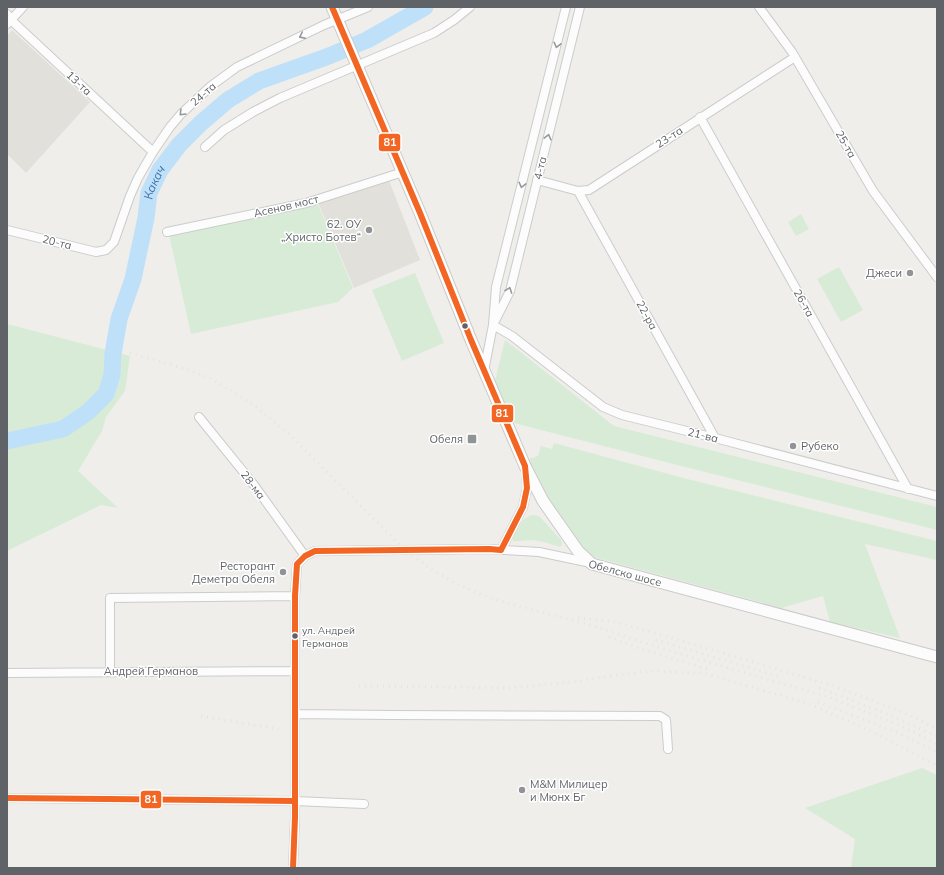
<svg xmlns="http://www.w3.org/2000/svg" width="944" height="875" viewBox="0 0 944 875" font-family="Mulish,sans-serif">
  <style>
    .education { fill: #e2e0da }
    .green { fill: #d8ebd6 }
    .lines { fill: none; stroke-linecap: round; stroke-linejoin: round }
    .river { stroke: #bfe0f9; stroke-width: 17 }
    .street-casing { stroke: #cbcccc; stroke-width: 10 }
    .secondary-casing { stroke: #cacacb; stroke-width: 13 }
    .street { stroke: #fdfcfc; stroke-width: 8 }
    .secondary { stroke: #fdfcfc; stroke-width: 11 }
    .rail { stroke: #e4e4e4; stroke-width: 3; stroke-dasharray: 1 5; stroke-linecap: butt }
    .bus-1-casing { stroke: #fff; stroke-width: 9 }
    .bus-1 { stroke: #f26522; stroke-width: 6 }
    .oneway { stroke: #96999c }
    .poi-dot { fill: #919496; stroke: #fff; stroke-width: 1.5 }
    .bus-dot { fill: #5f6368; stroke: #fff; stroke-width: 1.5 }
    .labels { text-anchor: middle; stroke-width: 3; stroke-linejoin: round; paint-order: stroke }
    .bus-label { font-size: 10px; fill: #5f6368; stroke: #fff; text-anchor: start }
    .street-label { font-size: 11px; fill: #5f6368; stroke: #fff }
    .poi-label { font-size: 11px; fill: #5f6368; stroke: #fff; text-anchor: end }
    .water-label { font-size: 12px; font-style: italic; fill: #4174aa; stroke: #fff }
    .line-badge { stroke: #fff; stroke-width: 1.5 }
    .badge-label { font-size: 11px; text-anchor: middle; font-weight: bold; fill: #fff }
  </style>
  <rect width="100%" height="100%" fill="#efeeea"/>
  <path class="education" d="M 12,30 L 90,102 L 26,173 L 7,154 L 7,36 Z
    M 388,178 L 420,260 L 354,288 L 317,200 Z"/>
  <path class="green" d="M 317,202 L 353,288 L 338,302 L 191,334 L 169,234 Z
    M 801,214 L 809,229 L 796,236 L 788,222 Z
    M 839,267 L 863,310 L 841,322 L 817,279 Z
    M 415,273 L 444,343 L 402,361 L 372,290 Z
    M 7,324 L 130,356 L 125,391 L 106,417 L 102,431 L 78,471 L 118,508 L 101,505 L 7,551 Z
    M 505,340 L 614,426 L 937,507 L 937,530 L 693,469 L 514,423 L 495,381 Z
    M 554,443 L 687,479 L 937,541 L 937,560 L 865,544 L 900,638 L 830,622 L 823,596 L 781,608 L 594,557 L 579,545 L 541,490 L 529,459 L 538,456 L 541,446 L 552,449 Z
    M 531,515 L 539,516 L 561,540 L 562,545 L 560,547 C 550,544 540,540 530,540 C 524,540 519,542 513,541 L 512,537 L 524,519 Z
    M 922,768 L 937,775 L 937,868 L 851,868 L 855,839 L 805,808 Z"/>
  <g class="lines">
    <path class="river" id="s1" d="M 7,441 L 63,429 L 88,412 L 106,394 L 112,375 L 113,354 L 119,319 L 133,279 L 146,218 L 149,193 L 160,170 L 179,145 L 201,123 L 228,100 L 259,81 L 329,56 L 367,40 L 425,7"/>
    <defs>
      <path id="street" d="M 759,7 L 792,52 L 873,191 L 937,277
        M 7,14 L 11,20 L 153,152
        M 7,24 L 23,7
        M 700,117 L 908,489
        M 205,147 L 224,130 L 253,112 L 280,98 L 434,33 L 454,20 L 470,7
        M 537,180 L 578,191 L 589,190 L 795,57
        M 578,191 L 715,438
        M 7,230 L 96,252 L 106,250 L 114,242 L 130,196 L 138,178 L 153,152 L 170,127 L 181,114 L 211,86 L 237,67 L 324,25 L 368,7
        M 167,232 L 306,203 L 403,172
        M 495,321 L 510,291 L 580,7
        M 493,325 L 512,336 L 603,407 L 622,415 L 715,438 L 937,496
        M 484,371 L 493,325 L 496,287 L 566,7
        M 199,417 L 254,485 L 305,556
        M 501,550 L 523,507 L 527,488 L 526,471
        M 110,671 L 110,598 L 295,596
        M 7,673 L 295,671
        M 295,714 L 391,715 L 660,716 L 666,720 L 668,749
        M 7,798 L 295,801 L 364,804
        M 293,868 L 295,817 L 295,596 L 297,564 L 305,556 L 315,551 L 489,549 L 539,552 L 591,563"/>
      <path id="secondary" d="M 332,7 L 420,213 L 471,340 L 525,466 L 543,501 L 578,551 L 592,564 L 937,657"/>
    </defs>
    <use href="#street" class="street-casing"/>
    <use href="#secondary" class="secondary-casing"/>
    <use href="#street" class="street"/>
    <use href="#secondary" class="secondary"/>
    <path class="rail" d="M 130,353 L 186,369 L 210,378 L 237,394 L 259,409 L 289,434 L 405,550 L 431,569 L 453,582 L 482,595 L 504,602 L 590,625 L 667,650 L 828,697 L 899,725 L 937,744
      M 578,618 L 608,621 L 623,624 L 658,634 L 834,686 L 907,714 L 937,729
      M 609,637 L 638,648 L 710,670
      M 656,640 L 781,677
      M 359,686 L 509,688 L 570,682 L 648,671 L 703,673 L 807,703 L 871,731 L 937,766
      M 819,688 L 880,711 L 937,736
      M 818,702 L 896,732 L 937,752
      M 201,716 L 284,730"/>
    <defs>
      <path id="bus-1" d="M 332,7 L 420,213 L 471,340 L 525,466 L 527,488 L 523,507 L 501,550
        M 7,798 L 295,801
        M 293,868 L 295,817 L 295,596 L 297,564 L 305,556 L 315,551 L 489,549 L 501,550"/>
    </defs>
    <use href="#bus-1" class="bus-1-casing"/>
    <use href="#bus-1" class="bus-1"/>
  </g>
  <defs><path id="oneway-chevron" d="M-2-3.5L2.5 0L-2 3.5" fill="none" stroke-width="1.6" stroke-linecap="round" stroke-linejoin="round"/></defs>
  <g class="oneway">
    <use href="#oneway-chevron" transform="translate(302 36) rotate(154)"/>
    <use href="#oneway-chevron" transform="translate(557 45) rotate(104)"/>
    <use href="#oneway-chevron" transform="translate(182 113) rotate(135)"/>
    <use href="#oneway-chevron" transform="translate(548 137) rotate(-76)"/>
    <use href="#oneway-chevron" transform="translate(522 185) rotate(104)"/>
    <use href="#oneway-chevron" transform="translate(509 290) rotate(-70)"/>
  </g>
  <g class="poi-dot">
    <circle cx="369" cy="230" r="4"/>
    <circle cx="910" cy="273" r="4"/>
    <rect x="467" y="434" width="10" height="10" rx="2"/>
    <circle cx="793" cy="446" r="4"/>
    <circle cx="283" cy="572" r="4"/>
    <circle cx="522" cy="790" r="4"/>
  </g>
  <g class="bus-dot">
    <circle cx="465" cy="326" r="3.5"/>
    <circle cx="295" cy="636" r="3.5"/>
  </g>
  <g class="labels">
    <g class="bus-label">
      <text x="302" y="634">ул. Андрей<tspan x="302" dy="13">Германов</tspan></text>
    </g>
    <g class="street-label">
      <text transform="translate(79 83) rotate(43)" y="4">13-та</text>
      <text transform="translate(203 94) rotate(-41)" y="4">24-та</text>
      <text transform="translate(669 137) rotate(-33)" y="4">23-та</text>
      <text transform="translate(846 144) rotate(60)" y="4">25-та</text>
      <text transform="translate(540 168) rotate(-76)" y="4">4-та</text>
      <text transform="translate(286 206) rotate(-13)" y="4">Асенов мост</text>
      <text transform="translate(57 242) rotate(14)" y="4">20-та</text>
      <text transform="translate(804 303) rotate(61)" y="4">26-та</text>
      <text transform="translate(647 315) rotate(61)" y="4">22-ра</text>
      <text transform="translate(703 435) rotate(14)" y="4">21-ва</text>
      <text transform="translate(253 485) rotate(53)" y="4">28-ма</text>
      <text transform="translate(625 573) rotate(15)" y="4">Обелско шосе</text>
      <text x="151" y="675">Андрей Германов</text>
    </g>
    <g class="poi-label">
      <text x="361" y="228">62. ОУ<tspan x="361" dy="13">„Христо Ботев“</tspan></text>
      <text x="902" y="277">Джеси</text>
      <text x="463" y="443">Обеля</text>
      <text x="801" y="450" text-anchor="start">Рубеко</text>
      <text x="275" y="570">Ресторант<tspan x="275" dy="13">Деметра Обеля</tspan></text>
      <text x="530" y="788" text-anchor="start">М&amp;M Mилицер<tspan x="530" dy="13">и Мюнх Бг</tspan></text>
    </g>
    <g class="water-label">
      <text dy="4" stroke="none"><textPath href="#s1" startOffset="331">Какач</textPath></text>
    </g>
  </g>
  <g class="line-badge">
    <rect x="378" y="133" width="23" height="19" rx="4" fill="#f26522"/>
    <rect x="491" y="404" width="23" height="19" rx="4" fill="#f26522"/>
    <rect x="140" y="790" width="22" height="19" rx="4" fill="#f26522"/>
  </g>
  <g class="badge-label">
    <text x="390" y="146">81</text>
    <text x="502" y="417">81</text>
    <text x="151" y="803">81</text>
  </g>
  <rect width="944" height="875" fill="none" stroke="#5f6368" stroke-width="16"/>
</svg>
